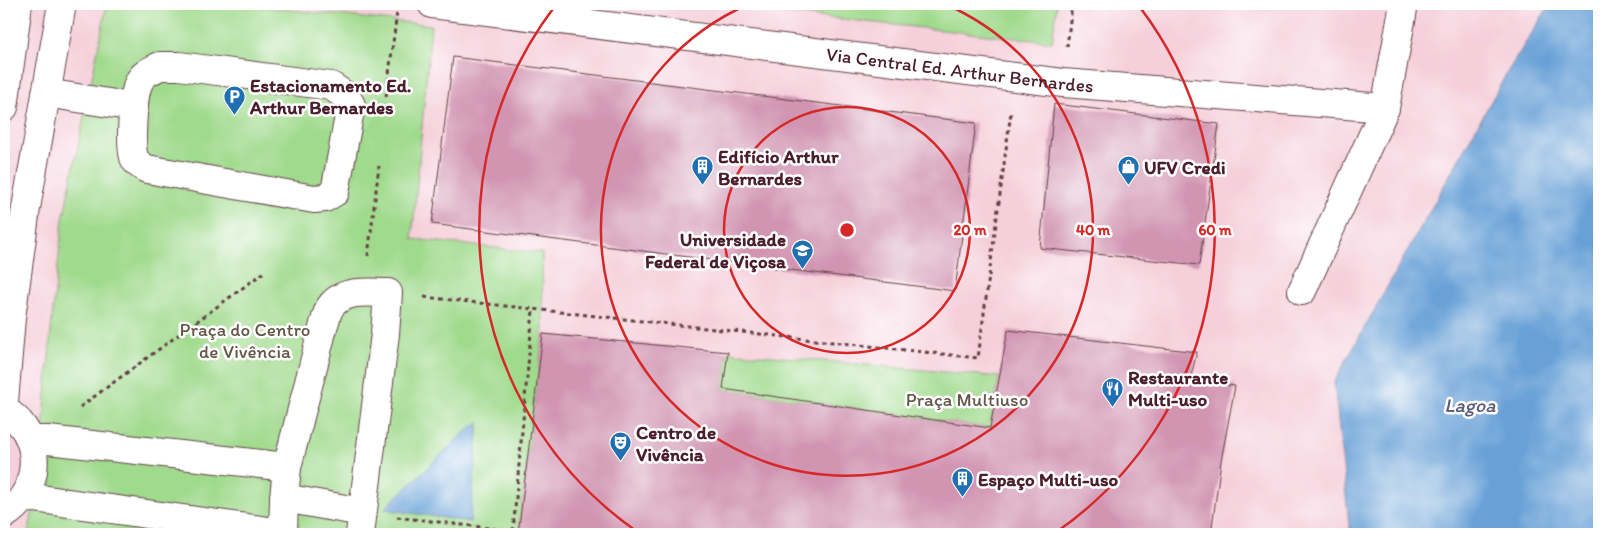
<svg xmlns="http://www.w3.org/2000/svg" width="1603" height="538" viewBox="0 0 1603 538" font-family="Itim,sans-serif">
  <style>
    .built { fill: #f5cfda }
    .green { fill: #a0da8d; stroke: #757c5c }
    .water { fill: #69a1d7; stroke: #5a6081 }
    .building { fill: #d195b2 }
    .lines { fill: none; stroke-linecap: round; stroke-linejoin: round }
    .minor-casing { stroke: #643e45; stroke-width: 30 }
    .major-casing { stroke: #643e45; stroke-width: 30 }
    .path { stroke: #643e45; stroke-width: 3; stroke-dasharray: 4 4; stroke-linecap: butt }
    .minor { stroke: #fff; stroke-width: 28 }
    .major { stroke: #fff; stroke-width: 28 }
    .ring { fill: none; stroke: #d62828; stroke-width: 2.5 }
    .labels { text-anchor: middle; stroke-width: 5; stroke-linejoin: round; paint-order: stroke }
    .street-label { font-size: 19px; fill: #4a1f2b; stroke: #fff }
    .poi-label { font-size: 19px; font-weight: bold; fill: #4a1f2b; stroke: #fff; text-anchor: start }
    .park-label { font-size: 19px; fill: #645748; stroke: #fff }
    .water-label { font-size: 20px; font-style: italic; fill: #585a78; stroke: #fff }
    .centre { fill: #d62828; stroke: #fff; stroke-width: 2.5 }
    .ring-label { font-size: 15px; text-anchor: middle; font-weight: bold; fill: #d62828; stroke: #fff; stroke-width: 5; stroke-linejoin: round; paint-order: stroke }
  </style>
  <rect width="100%" height="100%" fill="#fff"/>
  <filter id="ink" filterUnits="userSpaceOnUse"><feTurbulence type="fractalNoise" baseFrequency=".02" numOctaves="2"/><feDisplacementMap in="SourceGraphic" scale="10" xChannelSelector="R" yChannelSelector="G"/><feConvolveMatrix kernelMatrix="1 2 1 2 8 2 1 2 1" color-interpolation-filters="sRGB"/></filter>
  <filter id="wash" filterUnits="userSpaceOnUse"><feTurbulence type="fractalNoise" baseFrequency=".0096" numOctaves="4" result="noise"/><feDisplacementMap in="SourceGraphic" scale="20" xChannelSelector="R" yChannelSelector="G"/><feGaussianBlur stdDeviation="1.12" result="paint"/><feColorMatrix in="noise" values="0 0 0 0 0 0 0 0 0 0 0 0 0 0 0 0 0 1.4 0 .05"/><feComposite in="paint" operator="in"/></filter>
  <g filter="url(#wash)">
    <rect width="100%" height="100%" fill="#f8ebd9"/>
    <path class="built" d="M 4,4 L 1599,4 L 1599,534 L 4,534 Z"/>
    <path class="green" d="M 107,4 L 234,4 L 431,25 L 412,239 L 542,253 L 543,334 L 518,534 L 28,534 L 36,495 L 42,446 L 52,318 L 63,220 Z
      M 701,4 L 1057,4 L 1052,42 Z
      M 728,352 L 999,377 L 990,428 L 723,389 Z"/>
    <path class="water" d="M 1550,4 L 1599,4 L 1599,534 L 1350,534 L 1334,382 L 1508,71 Z
      M 479,422 L 470,522 L 384,509 L 464,433 Z"/>
    <g id="blocks">
      <path class="building" d="M 453,57 L 976,123 L 955,291 L 432,224 Z
        M 1054,104 L 1219,124 L 1199,265 L 1040,248 Z
        M 1008,330 L 1197,352 L 1190,380 L 1235,386 L 1221,461 L 1211,534 L 518,534 L 543,334 L 728,352 L 723,389 L 990,428 Z"/>
    </g>
  </g>
  <g filter="url(#ink)">
    <use href="#blocks" fill-opacity="0" stroke="#643e45" stroke-width="1"/>
    <g class="lines">
      <defs>
        <g id="minor">
          <path id="s1" d="M 432,4 L 1063,83 L 1385,108 L 1404,4"/>
          <path d="M 160,66 L 179,66 L 331,86 L 346,96 L 351,105 L 335,192 L 325,198 L 314,199 L 147,169 C 143,167 138,164 135,160 C 129,149 133,94 139,82 C 142,74 152,70 160,66 Z"/>
          <path d="M 46,93 L 134,107"/>
          <path d="M 1302,291 L 1385,108"/>
          <path d="M 30,440 L 48,440 L 287,467"/>
          <path d="M 284,498 L 362,512"/>
          <path d="M 22,499 L 35,498 L 61,502 L 283,533"/>
          <path d="M 283,534 L 284,498 L 287,467 L 324,324 C 326,319 327,313 329,309 C 341,288 369,293 388,293 L 385,334 L 360,534"/>
        </g>
        <path id="major" d="M 4,107 L 18,4
          M 4,402 L 11,318 L 26,208 L 62,4
          M 4,409 C 9,413 14,417 19,422 C 44,450 36,496 4,515"/>
      </defs>
      <use href="#minor" class="minor-casing"/>
      <use href="#major" class="major-casing"/>
      <path class="path" d="M 1067,47 L 1072,4
        M 386,97 L 397,12
        M 368,256 L 379,166
        M 424,297 L 978,358 L 1011,112
        M 80,407 L 263,273
        M 397,517 L 513,531 L 512,534
        M 513,531 L 533,310"/>
      <use href="#minor" class="minor"/>
      <use href="#major" class="major"/>
    </g>
  </g>
  <g class="ring">
    <circle cx="847" cy="230" r="123"/>
    <path d="M945 4A246 246 0 1 1 749 4"/>
    <path d="M639 533A368 368 0 0 1 555 6M1139 6A368 368 0 0 1 1055 533"/>
  </g>
  <defs>
    <symbol id="parking-pin" viewBox="-11 -11 22 30"><path d="M0 17L-7.5 6A9.5 9.5 0 1 1 7.5 6Z" fill="#1f6fb2" stroke="#fff"/><path d="M-3.5-5.5H1a3.5 3.5 0 0 1 0 7H-1V5.5H-3.5ZM-1-3.4V-.6H.8a1.4 1.4 0 0 0 0-2.8Z" fill="#fff"/></symbol>
    <symbol id="building-pin" viewBox="-11 -11 22 30"><path d="M0 17L-7.5 6A9.5 9.5 0 1 1 7.5 6Z" fill="#1f6fb2" stroke="#fff"/><path d="M-4-6H4V6H1V3H-1V6H-4ZM-2.5-4.3h1.7v1.8h-1.7ZM.8-4.3h1.7v1.8H.8ZM-2.5-1h1.7V.8h-1.7ZM.8-1h1.7V.8H.8Z" fill="#fff"/></symbol>
    <symbol id="shop-pin" viewBox="-11 -11 22 30"><path d="M0 17L-7.5 6A9.5 9.5 0 1 1 7.5 6Z" fill="#1f6fb2" stroke="#fff"/><path d="M-5-2.5h2.3a2.7 3.5 0 0 1 5.4 0H5L5.5 6h-11ZM-1.5-2.5h3a1.5 2.3 0 0 0-3 0Z" fill="#fff"/></symbol>
    <symbol id="university-pin" viewBox="-11 -11 22 30"><path d="M0 17L-7.5 6A9.5 9.5 0 1 1 7.5 6Z" fill="#1f6fb2" stroke="#fff"/><path d="M0-5L7-2L0 1L-7-2ZM-4 1L0 2.5L4 1V4Q0 6-4 4Z" fill="#fff"/></symbol>
    <symbol id="restaurant-pin" viewBox="-11 -11 22 30"><path d="M0 17L-7.5 6A9.5 9.5 0 1 1 7.5 6Z" fill="#1f6fb2" stroke="#fff"/><path d="M-5-6h1v4h1v-4h1v4h1v-4h1v5L-1.5 .5V6h-2V.5L-5-1ZM5-6V6H3V1.5H1.5Q1.5-4 5-6Z" fill="#fff"/></symbol>
    <symbol id="theatre-pin" viewBox="-11 -11 22 30"><path d="M0 17L-7.5 6A9.5 9.5 0 1 1 7.5 6Z" fill="#1f6fb2" stroke="#fff"/><path d="M-5-5.5Q0-4 5-5.5V0Q5 5 0 6Q-5 5-5 0ZM-3.3-2.5H-1v1.5H-3.3ZM1-2.5H3.3v1.5H1ZM-2.8 1Q0 5.5 2.8 1Z" fill="#fff"/></symbol>
  </defs>
  <g fill-rule="evenodd">
    <use href="#parking-pin" x="222" y="84" width="25" height="34"/>
    <use href="#building-pin" x="690" y="154" width="25" height="34"/>
    <use href="#shop-pin" x="1116" y="154" width="25" height="34"/>
    <use href="#university-pin" x="790" y="238" width="25" height="34"/>
    <use href="#restaurant-pin" x="1100" y="376" width="25" height="34"/>
    <use href="#theatre-pin" x="608" y="430" width="25" height="34"/>
    <use href="#building-pin" x="950" y="466" width="25" height="34"/>
  </g>
  <g class="labels">
    <g class="street-label">
      <text dy="7" stroke="none"><textPath href="#s1" startOffset="532">Via Central Ed. Arthur Bernardes</textPath></text>
    </g>
    <g class="poi-label">
      <text x="250" y="92">Estacionamento Ed.<tspan x="250" dy="22">Arthur Bernardes</tspan></text>
      <text x="718" y="163">Edifício Arthur<tspan x="718" dy="22">Bernardes</tspan></text>
      <text x="1144" y="174">UFV Credi</text>
      <text x="786" y="246" text-anchor="end">Universidade<tspan x="786" dy="22">Federal de Viçosa</tspan></text>
      <text x="1128" y="384">Restaurante<tspan x="1128" dy="22">Multi-uso</tspan></text>
      <text x="636" y="439">Centro de<tspan x="636" dy="22">Vivência</tspan></text>
      <text x="978" y="486">Espaço Multi-uso</text>
    </g>
    <g class="park-label">
      <text x="245" y="336">Praça do Centro<tspan x="245" dy="22">de Vivência</tspan></text>
      <text x="967" y="406">Praça Multiuso</text>
    </g>
    <g class="water-label">
      <text x="1470" y="412">Lagoa</text>
    </g>
  </g>
  <circle cx="847" cy="230" r="8" class="centre"/>
  <g class="ring-label">
    <text x="970" y="235">20 m</text>
    <text x="1093" y="235">40 m</text>
    <text x="1215" y="235">60 m</text>
  </g>
  <rect width="1603" height="538" fill="none" stroke="#fff" stroke-width="20"/>
</svg>
